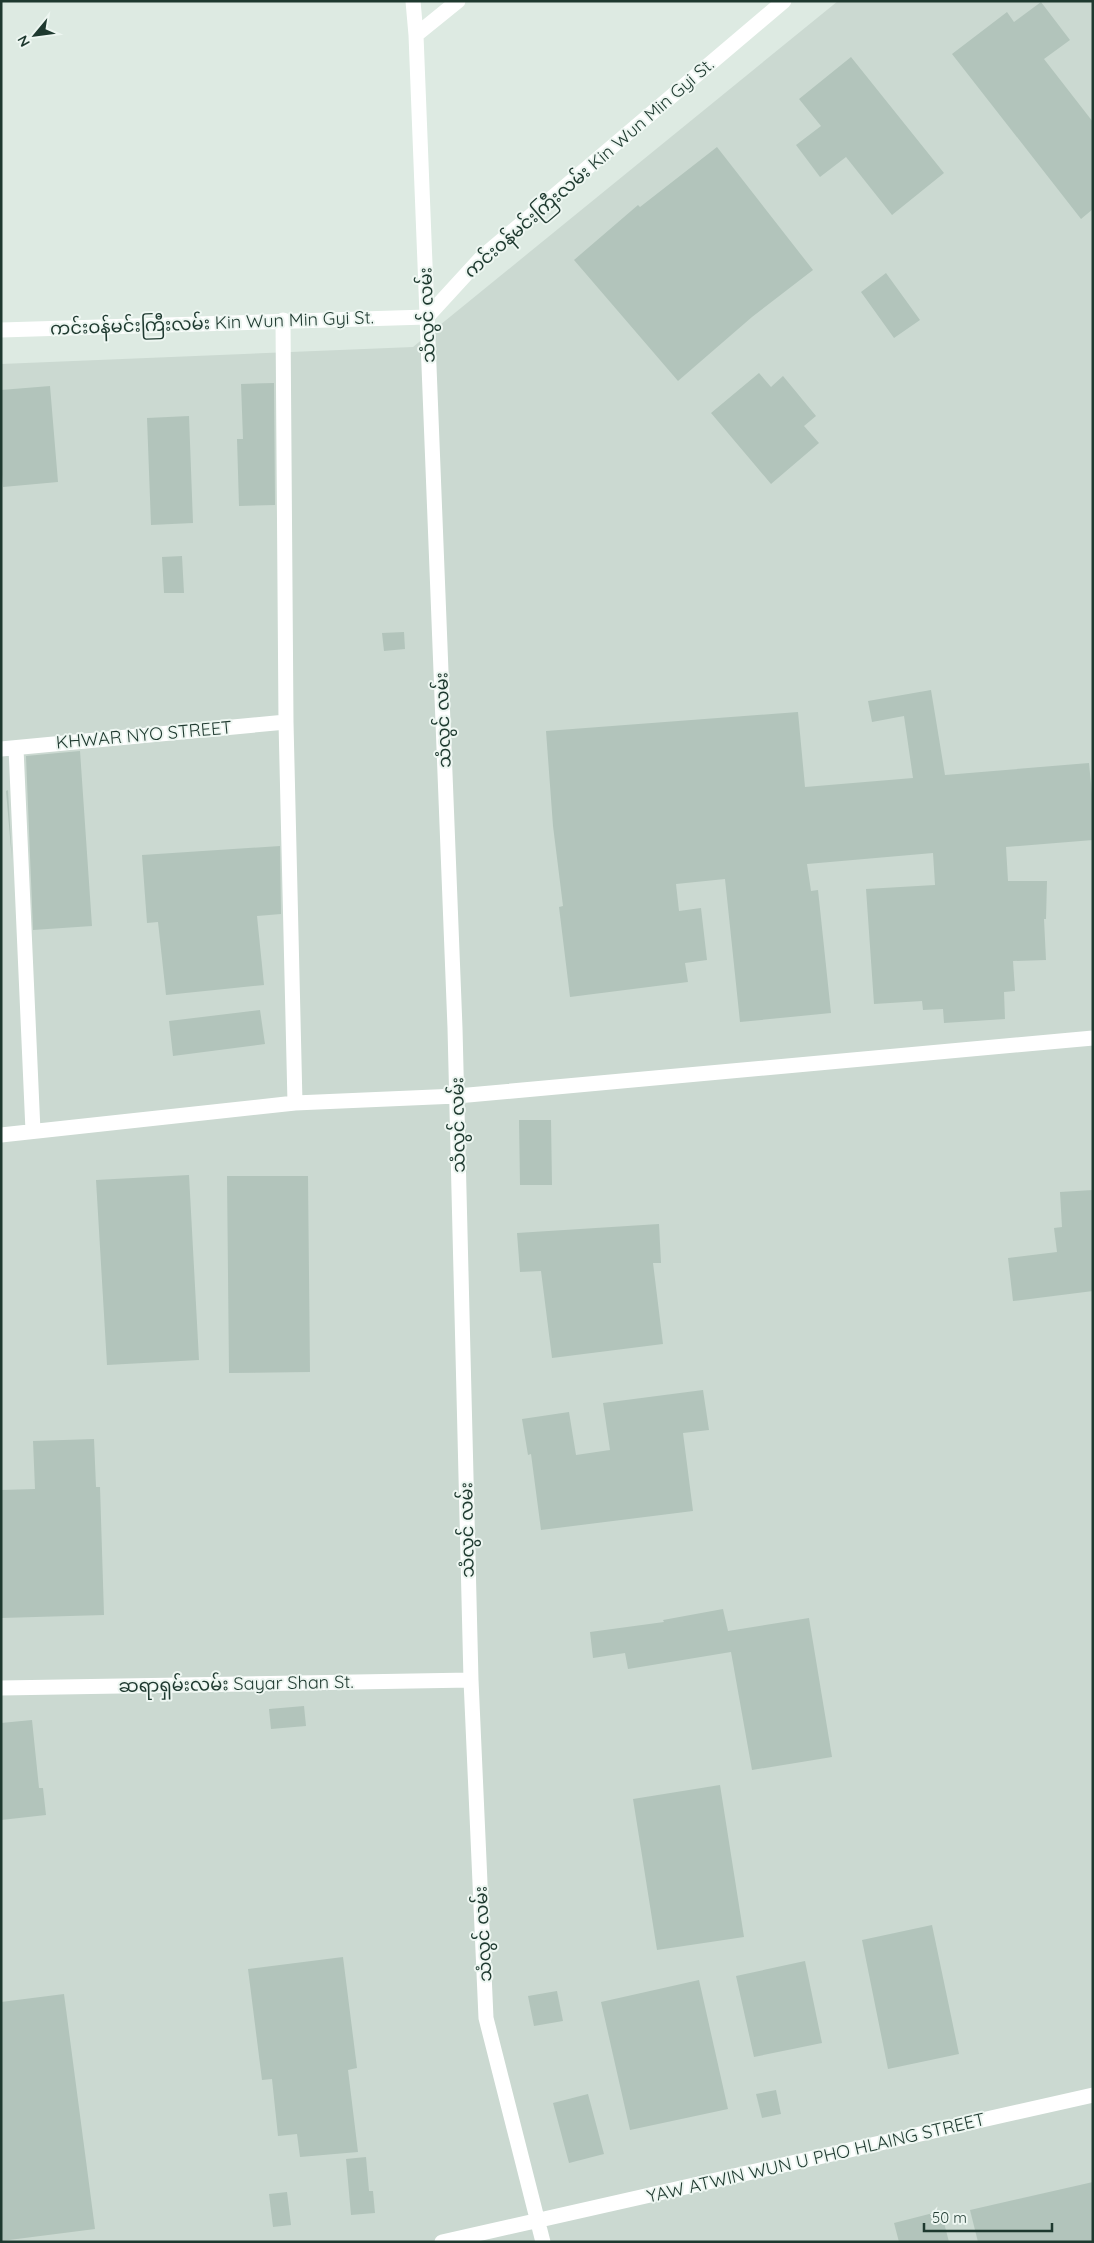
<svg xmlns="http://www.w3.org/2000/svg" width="1094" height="2243" viewBox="0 0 1094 2243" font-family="Quicksand,'Noto Sans Myanmar',sans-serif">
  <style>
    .built { fill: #cbd9d1 }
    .building { fill: #b2c4bb }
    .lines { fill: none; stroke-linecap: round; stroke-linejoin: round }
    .minor { stroke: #fff; stroke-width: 15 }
    .labels { text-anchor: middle; stroke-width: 4; stroke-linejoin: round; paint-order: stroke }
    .street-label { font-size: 18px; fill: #1e392f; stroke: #edf6f1 }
  </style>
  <rect width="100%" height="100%" fill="#ddeae2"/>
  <path class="built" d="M 838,1 L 1093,1 L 1093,2242 L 1,2242 L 1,364 L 413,347 Z"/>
  <path class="building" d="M 1041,2 L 1070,40 L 1044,59 L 1093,122 L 1093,209 L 1081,219 L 952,54 L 1007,12 L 1014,22 Z
    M 851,57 L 944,173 L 892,215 L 846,157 L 820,177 L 796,145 L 821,126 L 799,99 Z
    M 717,147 L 813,270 L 752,317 L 678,381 L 574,260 L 638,205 L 640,207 Z
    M 886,273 L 920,320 L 894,338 L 861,292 Z
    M 759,373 L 771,387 L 783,376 L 816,416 L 804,426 L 819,443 L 771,484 L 711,413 Z
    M 274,383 L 275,505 L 239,506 L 237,439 L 243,439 L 241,384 Z
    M 50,386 L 58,482 L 3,487 L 1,461 L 1,390 Z
    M 189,416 L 193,523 L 151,525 L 147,418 Z
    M 182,556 L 184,593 L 164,593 L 162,557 Z
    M 404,632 L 405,649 L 384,651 L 382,633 Z
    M 931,690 L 945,775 L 1089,763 L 1093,805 L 1093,840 L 1006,847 L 1008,881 L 1047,881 L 1046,919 L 1044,919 L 1046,960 L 1013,961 L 1015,991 L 1004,992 L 1005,1019 L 944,1023 L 943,1009 L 923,1010 L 922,1001 L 874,1004 L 866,889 L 935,885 L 933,853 L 807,864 L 811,891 L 818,890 L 831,1013 L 740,1022 L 725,879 L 676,884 L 679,911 L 701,908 L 707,960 L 685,963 L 688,982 L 570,997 L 559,907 L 563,906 L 553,826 L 546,731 L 798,712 L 805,787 L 913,778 L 904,716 L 872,722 L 868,701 Z
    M 80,751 L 92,926 L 33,930 L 26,756 Z
    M 8,790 L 12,860 L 6,791 Z
    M 280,846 L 281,914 L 257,916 L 264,985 L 166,995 L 158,922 L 147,923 L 142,855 Z
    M 260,1010 L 265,1044 L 173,1056 L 169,1021 Z
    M 519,1120 L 551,1120 L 552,1185 L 520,1185 Z
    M 189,1175 L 199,1360 L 107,1365 L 96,1180 Z
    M 227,1176 L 308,1176 L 310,1372 L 229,1373 Z
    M 1093,1190 L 1093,1291 L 1013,1301 L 1008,1258 L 1057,1252 L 1054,1228 L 1062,1227 L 1060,1192 Z
    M 659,1224 L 661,1263 L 653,1263 L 663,1344 L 552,1358 L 541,1271 L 520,1272 L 517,1233 Z
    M 703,1390 L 709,1430 L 683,1433 L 693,1511 L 541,1530 L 531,1454 L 528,1455 L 522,1419 L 569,1412 L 576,1455 L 610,1450 L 603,1403 Z
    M 94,1439 L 96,1487 L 100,1487 L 104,1615 L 1,1618 L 1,1490 L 35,1489 L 33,1441 Z
    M 723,1609 L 728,1631 L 809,1618 L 832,1757 L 752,1770 L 731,1652 L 628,1669 L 625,1653 L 593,1658 L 590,1632 L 664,1622 L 663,1620 Z
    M 304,1706 L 306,1726 L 271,1729 L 269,1709 Z
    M 32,1720 L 39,1788 L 43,1788 L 46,1815 L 1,1820 L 1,1723 Z
    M 720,1785 L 744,1937 L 657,1950 L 633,1799 Z
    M 932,1925 L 959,2054 L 888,2069 L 862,1940 Z
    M 343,1957 L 357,2068 L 348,2070 L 358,2152 L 300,2157 L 297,2134 L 278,2136 L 272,2079 L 262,2080 L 248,1969 Z
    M 805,1961 L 822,2043 L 754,2057 L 736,1976 Z
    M 699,1980 L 728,2109 L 630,2130 L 601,2002 Z
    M 557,1991 L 563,2021 L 534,2026 L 528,1996 Z
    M 64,1994 L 95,2229 L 1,2241 L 1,2002 Z
    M 776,2090 L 781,2114 L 762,2118 L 756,2094 Z
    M 588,2094 L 604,2154 L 569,2163 L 553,2103 Z
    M 366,2157 L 369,2191 L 373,2191 L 375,2213 L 351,2215 L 346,2159 Z
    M 1093,2182 L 1093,2242 L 978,2242 L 970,2210 Z
    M 287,2192 L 291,2225 L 273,2227 L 269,2194 Z
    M 941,2211 L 949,2242 L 899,2242 L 894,2223 Z"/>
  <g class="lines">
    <path class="minor" d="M 413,1 L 416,35 L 455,1028 L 471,1680 L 486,2018 L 543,2242
      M 416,35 L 458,1
      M 283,320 L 286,722 L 295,1103
      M 1,330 L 427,317 L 482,257 L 784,1
      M 16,748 L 33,1131
      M 1,749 L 286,722
      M 1,1135 L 295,1103 L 457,1096 L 1093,1038
      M 1,1688 L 471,1680
      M 442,2242 L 1093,2095"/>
  </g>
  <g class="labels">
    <g class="street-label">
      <text transform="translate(589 168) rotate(-41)" y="6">ကင်းဝန်မင်းကြီးလမ်း Kin Wun Min Gyi St.</text>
      <text transform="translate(427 315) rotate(-92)" y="6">သံလွင် လမ်း</text>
      <text transform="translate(212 323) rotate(-2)" y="6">ကင်းဝန်မင်းကြီးလမ်း Kin Wun Min Gyi St.</text>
      <text transform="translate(443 720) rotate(-92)" y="6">သံလွင် လမ်း</text>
      <text transform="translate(144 735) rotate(-5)" y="6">KHWAR NYO STREET</text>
      <text transform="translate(458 1125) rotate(-91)" y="6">သံလွင် လမ်း</text>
      <text transform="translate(467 1530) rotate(-91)" y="6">သံလွင် လမ်း</text>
      <text transform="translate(236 1684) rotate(-1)" y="6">ဆရာရှမ်းလမ်း Sayar Shan St.</text>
      <text transform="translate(483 1934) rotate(-93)" y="6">သံလွင် လမ်း</text>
      <text transform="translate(816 2158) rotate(-13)" y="6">YAW ATWIN WUN U PHO HLAING STREET</text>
    </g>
  </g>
  <rect width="1094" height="2243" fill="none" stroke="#1e392f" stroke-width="5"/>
  <g transform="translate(35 35) rotate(241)" stroke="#edf6f1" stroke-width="4" paint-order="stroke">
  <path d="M0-4L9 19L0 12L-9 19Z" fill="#1e392f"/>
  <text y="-8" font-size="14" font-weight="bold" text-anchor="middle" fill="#1e392f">N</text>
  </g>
  <path d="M924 2223v8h128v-8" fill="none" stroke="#1e392f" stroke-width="2.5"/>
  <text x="932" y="2223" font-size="15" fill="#1e392f" stroke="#edf6f1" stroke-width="4" paint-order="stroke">50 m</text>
</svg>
